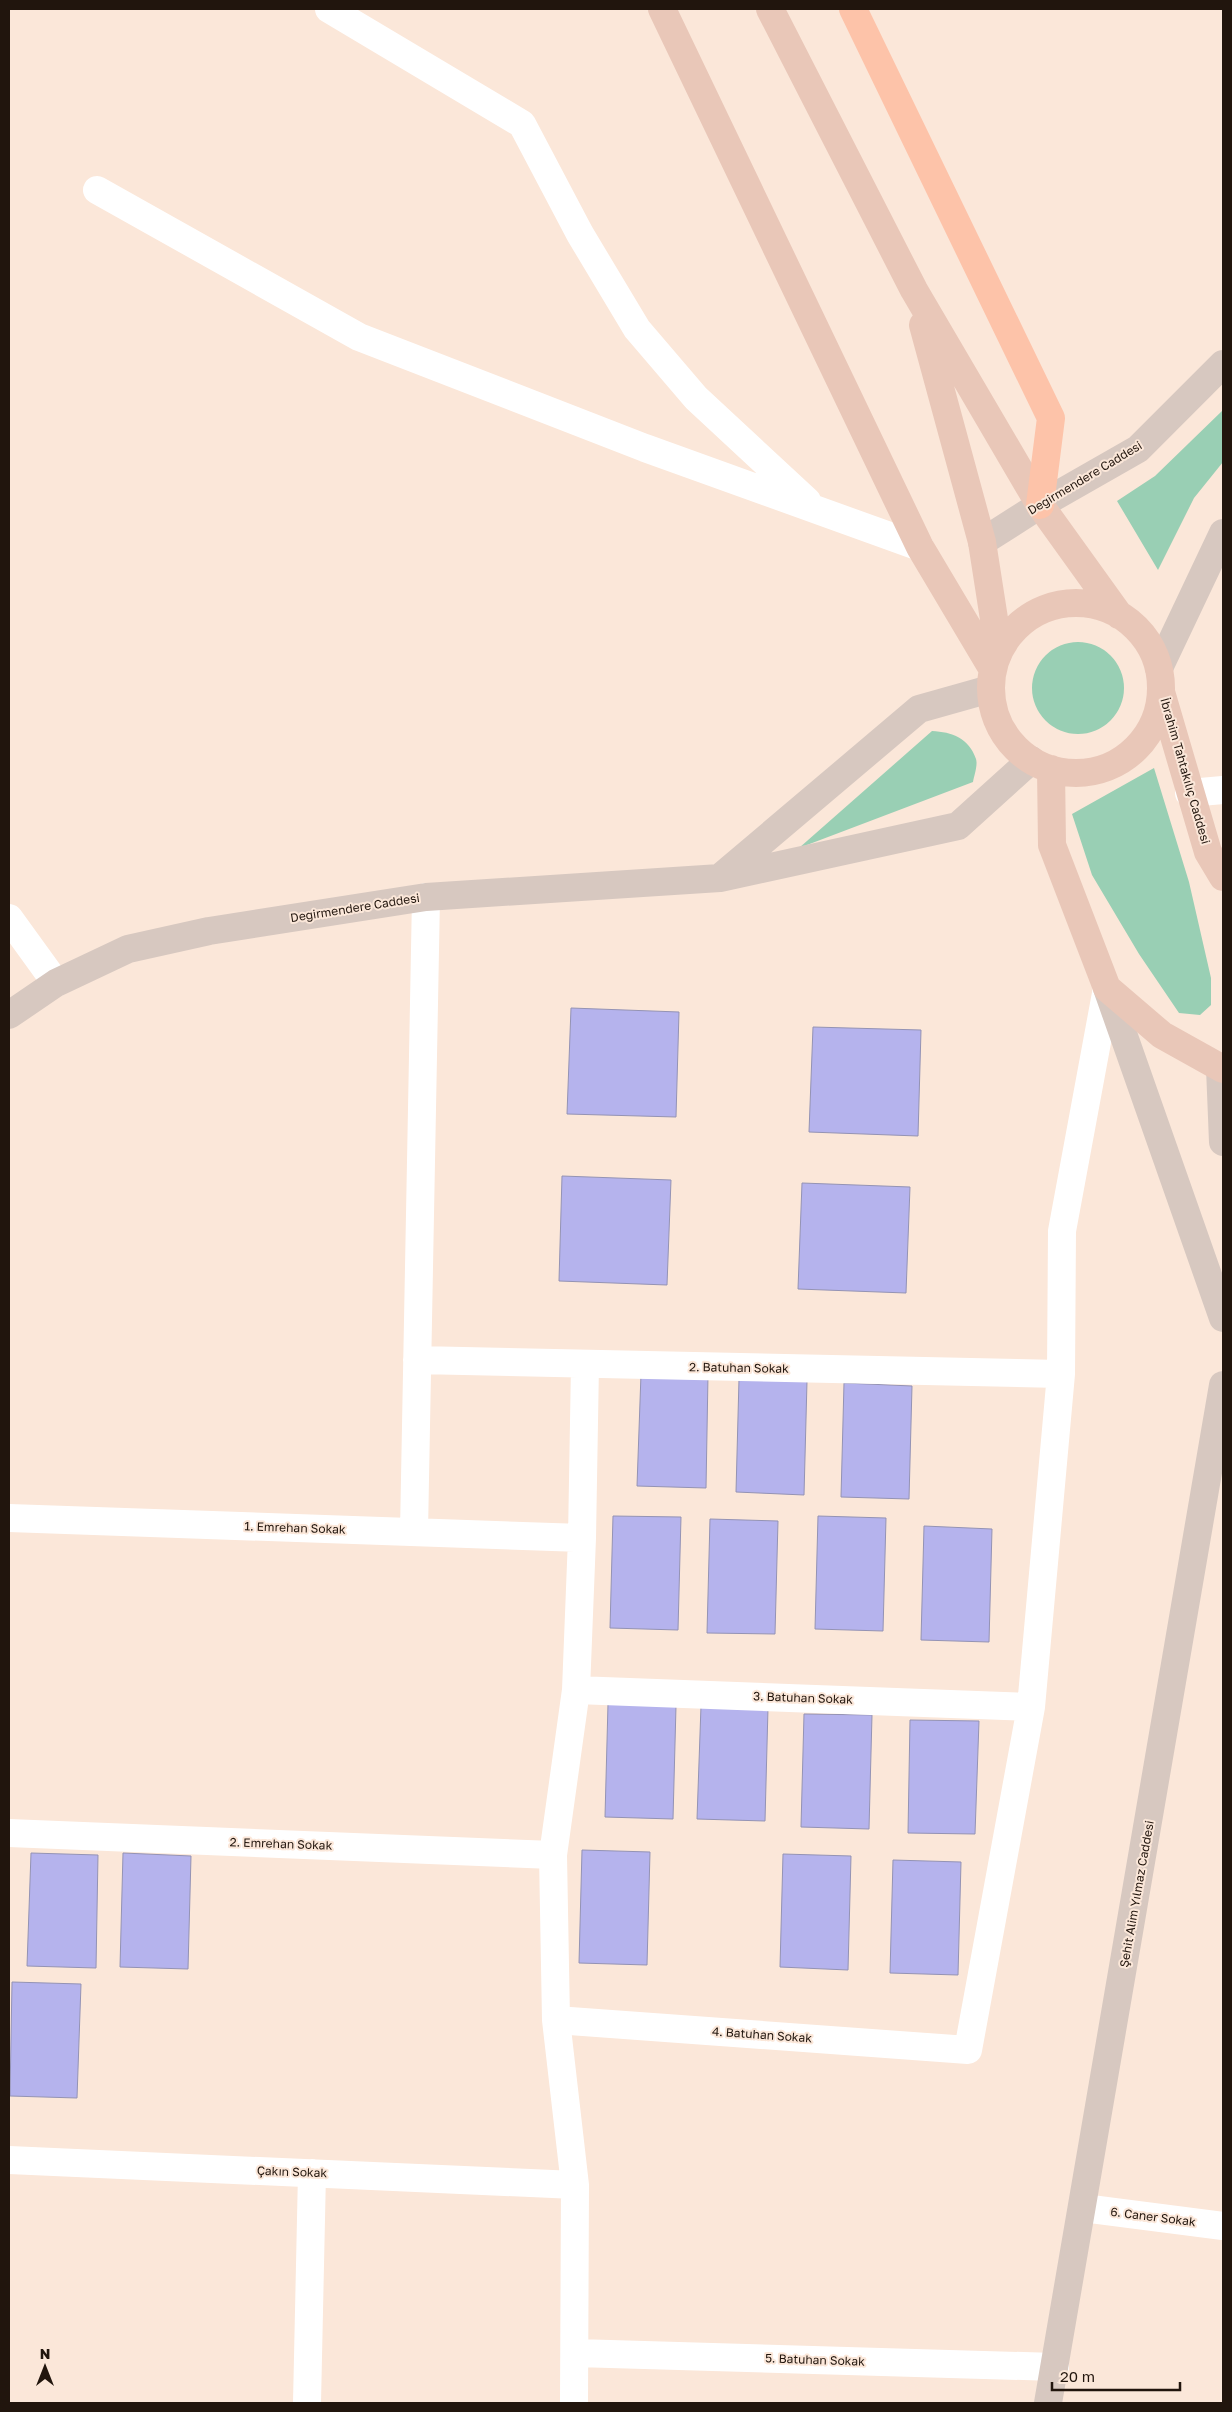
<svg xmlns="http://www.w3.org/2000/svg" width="1232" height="2412" viewBox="0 0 1232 2412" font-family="'Golos Text',sans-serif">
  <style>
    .green { fill: #99cfb4 }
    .building { fill: #b5b3ed; stroke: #9493b4 }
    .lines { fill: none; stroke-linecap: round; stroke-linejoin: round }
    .street { stroke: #fff; stroke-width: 28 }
    .secondary { stroke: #d7c8c0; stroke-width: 28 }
    .primary { stroke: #e9c7b8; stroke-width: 28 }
    .highway { stroke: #fdc3a9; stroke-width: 28 }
    .labels { text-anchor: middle; stroke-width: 4; stroke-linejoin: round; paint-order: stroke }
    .street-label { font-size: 12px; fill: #21150d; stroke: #fbe7d9 }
  </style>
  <rect width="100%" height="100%" fill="#fbe7d9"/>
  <path class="green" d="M 1223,410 L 1223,462 L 1194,498 L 1158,570 L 1117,501 L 1155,476 Z
    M1032 688a46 46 0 1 1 92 0a46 46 0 1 1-92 0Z
    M 932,731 C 952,732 969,738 976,759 C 978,765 974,776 973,782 L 799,848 Z
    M 1154,768 L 1189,882 L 1211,978 L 1211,1005 L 1200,1015 L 1179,1013 L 1139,954 L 1092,875 L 1072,814 Z"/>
  <path class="building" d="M 571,1008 L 679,1012 L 676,1117 L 567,1114 Z
    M 813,1027 L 921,1030 L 918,1136 L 809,1132 Z
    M 562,1176 L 671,1180 L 667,1285 L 559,1281 Z
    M 802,1183 L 910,1187 L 906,1293 L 798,1289 Z
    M 641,1374 L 708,1375 L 706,1488 L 637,1486 Z
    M 739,1379 L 807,1381 L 804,1495 L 736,1492 Z
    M 844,1383 L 912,1386 L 909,1499 L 841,1497 Z
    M 613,1516 L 681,1517 L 678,1630 L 610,1628 Z
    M 818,1516 L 886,1518 L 883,1631 L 815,1629 Z
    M 710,1519 L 778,1521 L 775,1634 L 707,1633 Z
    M 924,1526 L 992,1529 L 989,1642 L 921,1640 Z
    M 608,1704 L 676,1706 L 673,1819 L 605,1817 Z
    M 701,1706 L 768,1708 L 765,1821 L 697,1819 Z
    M 804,1714 L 872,1715 L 869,1829 L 801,1827 Z
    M 910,1720 L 979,1721 L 975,1834 L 908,1833 Z
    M 582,1850 L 650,1852 L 647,1965 L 579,1963 Z
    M 31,1853 L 98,1855 L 96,1968 L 27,1966 Z
    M 123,1853 L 191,1856 L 188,1969 L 120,1967 Z
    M 783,1854 L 851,1856 L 848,1970 L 780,1967 Z
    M 893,1860 L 961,1862 L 958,1975 L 890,1973 Z
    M 12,1982 L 81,1984 L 77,2098 L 10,2096 Z"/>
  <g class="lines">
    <path class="street" d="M 329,9 L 522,124 L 580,234 L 637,329 L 696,398 L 807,501
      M 97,190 L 359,337 L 645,448 L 920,547
      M 1189,793 L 1223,790
      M 9,918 L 56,983
      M 417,1360 L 1061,1374
      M 9,1518 L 582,1538
      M 414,1532 L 426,897
      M 576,1690 L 1031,1707
      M 9,1833 L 553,1855
      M 556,2020 L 968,2050 L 1031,1707 L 1061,1374 L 1062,1231 L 1107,988
      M 9,2160 L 575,2185
      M 1083,2208 L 1223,2226
      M 576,2353 L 1055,2367
      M 307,2403 L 312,2173
      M 574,2403 L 575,2185 L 556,2020 L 553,1855 L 576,1690 L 582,1538 L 585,1364"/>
    <path class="secondary" d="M 982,542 L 1040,505 L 1138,449 L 1223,364
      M 1159,668 L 1223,533
      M 723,875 L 919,709 L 990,689
      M 1107,988 L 1223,1318
      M 9,1015 L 56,983 L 128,949 L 209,931 L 426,897 L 720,878 L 958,826 L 1031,760
      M 1220,1068 L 1223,1142
      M 1048,2403 L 1223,1385"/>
    <path class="primary" d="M 662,9 L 920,547 L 992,668
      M 770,9 L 914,290 L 1040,505 L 1119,615
      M 923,325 L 982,542 L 999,651
      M991 688a85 85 0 1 1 170 0a85 85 0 1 1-170 0Z
      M 1161,692 L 1208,852 L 1223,877
      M 1051,769 L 1052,845 L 1107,988 L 1162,1035 L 1223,1069"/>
    <path class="highway" d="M 853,9 L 1051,418 L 1040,505"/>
  </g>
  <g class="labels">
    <g class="street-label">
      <text transform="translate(1085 478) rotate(-31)" y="4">Değirmendere Caddesi</text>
      <text transform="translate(1185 771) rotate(74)" y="4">İbrahim Tahtakılıç Caddesi</text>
      <text transform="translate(355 908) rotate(-9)" y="4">Değirmendere Caddesi</text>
      <text transform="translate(739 1368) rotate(1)" y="4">2. Batuhan Sokak</text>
      <text transform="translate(295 1528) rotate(2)" y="4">1. Emrehan Sokak</text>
      <text transform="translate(803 1698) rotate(2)" y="4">3. Batuhan Sokak</text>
      <text transform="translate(281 1844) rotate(2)" y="4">2. Emrehan Sokak</text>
      <text transform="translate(1137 1894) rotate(-80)" y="4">Şehit Alim Yılmaz Caddesi</text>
      <text transform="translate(762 2035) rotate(4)" y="4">4. Batuhan Sokak</text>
      <text transform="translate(292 2172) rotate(2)" y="4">Çakın Sokak</text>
      <text transform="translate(1153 2217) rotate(7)" y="4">6. Caner Sokak</text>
      <text transform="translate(815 2360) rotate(2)" y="4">5. Batuhan Sokak</text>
    </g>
  </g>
  <rect width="1232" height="2412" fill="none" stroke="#21150d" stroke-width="20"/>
  <g transform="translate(45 2367)" stroke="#fbe7d9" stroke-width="4" paint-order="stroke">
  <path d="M0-4L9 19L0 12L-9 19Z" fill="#21150d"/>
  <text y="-8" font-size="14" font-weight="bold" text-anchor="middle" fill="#21150d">N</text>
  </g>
  <path d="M1052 2382v8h128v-8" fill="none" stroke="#21150d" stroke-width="2.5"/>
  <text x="1060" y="2382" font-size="15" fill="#21150d" stroke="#fbe7d9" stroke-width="4" paint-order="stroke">20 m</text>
</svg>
